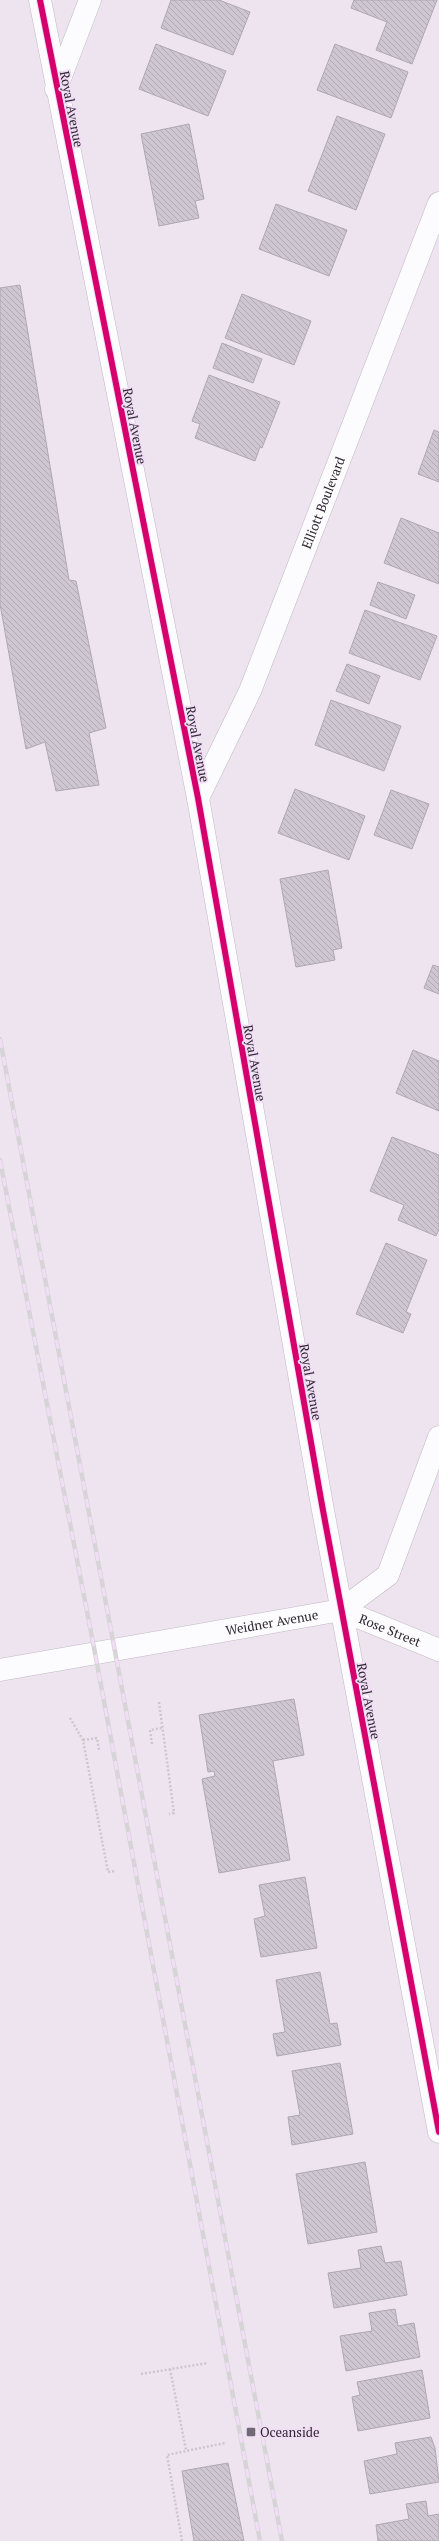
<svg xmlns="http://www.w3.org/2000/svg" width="439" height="2541" viewBox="0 0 439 2541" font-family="'PT Serif',serif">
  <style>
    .building { fill: url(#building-back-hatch); stroke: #aea8b2 }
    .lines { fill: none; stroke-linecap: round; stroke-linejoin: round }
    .street-casing { stroke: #c0b8c2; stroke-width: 23 }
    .path { stroke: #cbc7cb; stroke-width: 2.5; stroke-dasharray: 2 2; stroke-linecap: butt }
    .street { stroke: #fcfbfd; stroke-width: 22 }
    .rail-casing { stroke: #d7d4d8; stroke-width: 4.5 }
    .rail { stroke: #f1def6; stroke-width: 3; stroke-dasharray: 9; stroke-linecap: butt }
    .cycleway-casing { stroke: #f1def6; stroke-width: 8 }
    .cycleway { stroke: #d6006c; stroke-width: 6 }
    .poi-dot { fill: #716973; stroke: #f1def6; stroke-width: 1.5 }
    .labels { text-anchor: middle; stroke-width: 3.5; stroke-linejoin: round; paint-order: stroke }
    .street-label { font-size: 13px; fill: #2e2730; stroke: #f1def6 }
    .poi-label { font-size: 13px; fill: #2e2730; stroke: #f1def6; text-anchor: start }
  </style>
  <defs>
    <pattern id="building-back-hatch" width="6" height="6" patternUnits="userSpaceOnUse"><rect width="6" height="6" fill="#cec7d2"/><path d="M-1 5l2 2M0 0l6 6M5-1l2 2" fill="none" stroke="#b1abb5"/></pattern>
  </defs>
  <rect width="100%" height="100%" fill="#eee4f0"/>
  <path class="building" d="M 171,0 L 219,0 L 250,12 L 233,55 L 161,28 Z
    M 354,0 L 437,0 L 412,64 L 376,50 L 387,22 L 351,8 Z
    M 156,44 L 226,71 L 208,116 L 139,89 Z
    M 335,44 L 408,72 L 391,118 L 317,90 Z
    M 337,116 L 385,134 L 356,210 L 308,191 Z
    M 189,124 L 204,199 L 195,201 L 199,218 L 159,226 L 141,134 Z
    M 276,204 L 347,230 L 329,276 L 259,249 Z
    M 20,285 L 69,580 L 76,581 L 106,728 L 89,733 L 99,785 L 56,791 L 45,742 L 26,749 L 0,604 L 0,288 Z
    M 242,294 L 311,321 L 294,365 L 225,338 Z
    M 222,343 L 262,359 L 253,383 L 213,368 Z
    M 209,375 L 280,402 L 262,448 L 260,447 L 255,461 L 195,438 L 200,424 L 192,421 Z
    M 434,430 L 439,432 L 439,482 L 418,474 Z
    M 401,518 L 439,533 L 439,584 L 384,563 Z
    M 378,582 L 415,595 L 406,619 L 370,605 Z
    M 365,610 L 437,636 L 420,680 L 349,653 Z
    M 347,664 L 380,676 L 369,704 L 336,691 Z
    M 331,700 L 401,726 L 384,771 L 315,745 Z
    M 295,789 L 365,816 L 349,860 L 278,833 Z
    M 391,790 L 429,804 L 412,849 L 374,835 Z
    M 328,870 L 342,948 L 333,950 L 335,960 L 296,967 L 280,879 Z
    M 433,965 L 439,967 L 439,994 L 424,988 Z
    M 413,1050 L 439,1061 L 439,1111 L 396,1093 Z
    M 392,1137 L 439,1155 L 439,1229 L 436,1236 L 398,1220 L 404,1205 L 370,1191 Z
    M 386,1243 L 427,1260 L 406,1312 L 411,1314 L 403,1333 L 356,1314 Z
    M 294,1699 L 304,1755 L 273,1761 L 290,1860 L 219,1873 L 202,1779 L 215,1776 L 214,1771 L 208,1772 L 199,1715 Z
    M 305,1877 L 317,1948 L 261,1957 L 254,1919 L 265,1916 L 259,1885 Z
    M 320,1972 L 330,2024 L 337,2023 L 341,2045 L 277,2056 L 273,2034 L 285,2032 L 276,1980 Z
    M 340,2063 L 353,2134 L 292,2145 L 288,2117 L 300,2115 L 292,2071 Z
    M 365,2162 L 377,2232 L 308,2244 L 296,2174 Z
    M 381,2246 L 385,2263 L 401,2261 L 407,2295 L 334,2308 L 328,2273 L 361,2268 L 358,2250 Z
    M 395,2309 L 398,2326 L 414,2323 L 420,2357 L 346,2371 L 340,2336 L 372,2331 L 369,2313 Z
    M 422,2370 L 430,2418 L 358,2431 L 352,2397 L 360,2395 L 357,2382 Z
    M 431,2437 L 435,2448 L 439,2482 L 370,2494 L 364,2461 L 397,2454 L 395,2443 Z
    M 228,2463 L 244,2541 L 194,2541 L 182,2471 Z
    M 426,2501 L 428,2516 L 439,2514 L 439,2541 L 378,2541 L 376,2525 L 409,2519 L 406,2504 Z"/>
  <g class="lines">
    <defs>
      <g id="street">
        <path d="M 40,0 L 198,798 L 322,1505 L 439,2132"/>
        <path d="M 56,89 L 90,0"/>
        <path id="s1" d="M 198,798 L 250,691 L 439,203"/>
        <path id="s2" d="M 341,1610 L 439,1650"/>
        <path id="s3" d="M 0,1670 L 341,1610 L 388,1575 L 439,1437"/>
      </g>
    </defs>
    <use href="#street" class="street-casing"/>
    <path class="path" d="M 159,1702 L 174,1813 L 169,1814
      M 70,1718 L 83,1740 L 108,1872 L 115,1871
      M 83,1740 L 97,1738 L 99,1750
      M 152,1744 L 150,1730 L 162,1728
      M 170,2369 L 186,2450
      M 141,2374 L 208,2363
      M 182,2541 L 167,2455 L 225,2443"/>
    <use href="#street" class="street"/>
    <defs>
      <path id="rail" d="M 0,1039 L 282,2541
        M 0,1160 L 95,1653 L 260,2541"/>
    </defs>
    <use href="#rail" class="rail-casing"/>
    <use href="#rail" class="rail"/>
    <defs>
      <path id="cycleway" d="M 40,0 L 198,798 L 322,1505 L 439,2132"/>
    </defs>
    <use href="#cycleway" class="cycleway-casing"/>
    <use href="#cycleway" class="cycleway"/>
  </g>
  <rect class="poi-dot" x="246" y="2427" width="10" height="10" rx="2"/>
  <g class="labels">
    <g class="street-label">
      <text transform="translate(72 109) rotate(79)" y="5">Royal Avenue</text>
      <text transform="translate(135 426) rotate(79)" y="5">Royal Avenue</text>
      <text dy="5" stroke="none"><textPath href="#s1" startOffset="321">Elliott Boulevard</textPath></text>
      <text transform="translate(198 744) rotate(79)" y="5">Royal Avenue</text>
      <text transform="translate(255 1063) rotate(80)" y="5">Royal Avenue</text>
      <text transform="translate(311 1382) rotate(80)" y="5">Royal Avenue</text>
      <text dy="5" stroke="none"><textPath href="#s3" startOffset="276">Weidner Avenue</textPath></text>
      <text dy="5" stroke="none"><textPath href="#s2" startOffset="53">Rose Street</textPath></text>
      <text transform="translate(369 1701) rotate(79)" y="5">Royal Avenue</text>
    </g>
    <g class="poi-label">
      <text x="260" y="2437">Oceanside</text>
    </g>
  </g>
</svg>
